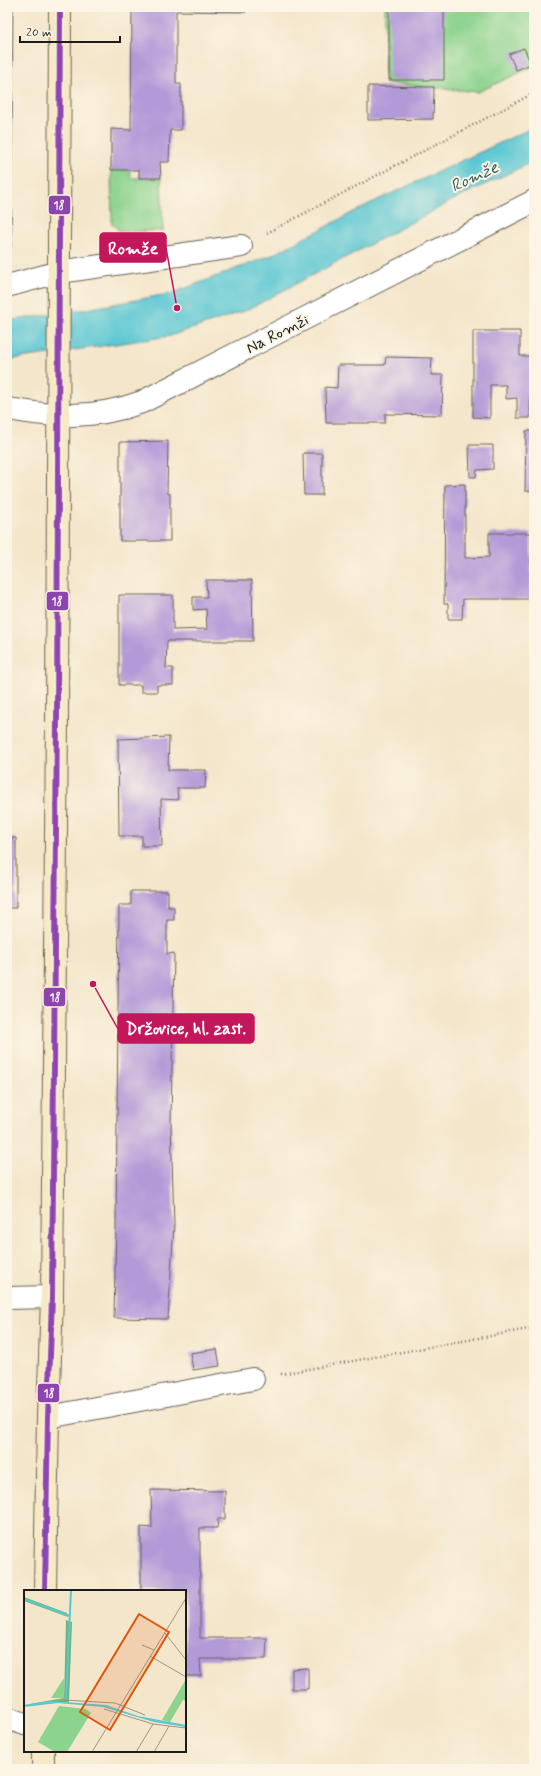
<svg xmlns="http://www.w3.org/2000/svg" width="541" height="1776" viewBox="0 0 541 1776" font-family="Mynerve,sans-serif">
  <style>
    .green { fill: #8cd38e; stroke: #547855 }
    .water { fill: #5bc7d3; stroke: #3c7278 }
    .building { fill: #b299d8 }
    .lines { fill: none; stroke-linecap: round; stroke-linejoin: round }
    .street-casing { stroke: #686359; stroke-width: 24 }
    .secondary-casing { stroke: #686359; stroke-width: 24 }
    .path { stroke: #686359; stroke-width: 2.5; stroke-dasharray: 1 3; stroke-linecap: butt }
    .street { stroke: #fff; stroke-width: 22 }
    .secondary { stroke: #f6e9c3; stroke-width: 22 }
    .bus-1-casing { stroke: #fcf5e5; stroke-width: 9 }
    .bus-1 { stroke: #8e44ad; stroke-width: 6 }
    .labels { text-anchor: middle; stroke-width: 4; stroke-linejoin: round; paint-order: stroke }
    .street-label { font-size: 16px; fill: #1c1c1c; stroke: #fcf5e5 }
    .water-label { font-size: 17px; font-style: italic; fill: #32585c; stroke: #fcf5e5 }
    .inset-river { fill: none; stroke: #5bc7d3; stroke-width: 2 }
    .inset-road { fill: none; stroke: #9e9585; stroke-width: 1 }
    .view { fill: #de560d; fill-opacity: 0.15; stroke: #de560d; stroke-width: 2 }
    .inset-edge { fill: none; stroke: #1c1c1c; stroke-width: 2 }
    .leader { fill: none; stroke: #c2185b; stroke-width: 1.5 }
    .callout-dot { fill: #c2185b; stroke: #fcf5e5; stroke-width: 1.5 }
    .callout { fill: #c2185b; stroke: #c2185b; stroke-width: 1.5 }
    .callout-label { font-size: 17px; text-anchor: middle; font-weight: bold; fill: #fff }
    .line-badge { stroke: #fcf5e5; stroke-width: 1.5 }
    .badge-label { font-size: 11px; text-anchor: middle; font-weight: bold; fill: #fff }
  </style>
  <rect width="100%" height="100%" fill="#fcf5e5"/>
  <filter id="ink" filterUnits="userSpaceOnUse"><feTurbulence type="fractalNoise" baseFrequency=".025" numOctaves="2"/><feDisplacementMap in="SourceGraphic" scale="8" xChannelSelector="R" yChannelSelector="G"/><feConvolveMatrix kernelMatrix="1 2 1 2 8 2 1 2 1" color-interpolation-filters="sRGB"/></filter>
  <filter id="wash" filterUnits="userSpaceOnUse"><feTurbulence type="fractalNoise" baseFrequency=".012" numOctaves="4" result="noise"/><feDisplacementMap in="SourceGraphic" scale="16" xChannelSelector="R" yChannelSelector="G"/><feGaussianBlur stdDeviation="0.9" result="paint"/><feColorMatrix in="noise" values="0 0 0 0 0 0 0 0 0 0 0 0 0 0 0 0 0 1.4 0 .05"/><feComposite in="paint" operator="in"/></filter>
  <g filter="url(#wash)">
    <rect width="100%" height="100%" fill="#f4e6cb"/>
    <path class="green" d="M 385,7 L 534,7 L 534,66 L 478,92 L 385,83 Z
      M 111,170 L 130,170 L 131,178 L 161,178 L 163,231 L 119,231 L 112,224 Z"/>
    <path class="water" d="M 534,127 L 534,161 L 461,196 L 245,311 L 170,336 L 7,360 L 7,321 L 87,309 L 173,293 L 272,255 L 369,204 Z"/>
    <g id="blocks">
      <path class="building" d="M 7,7 L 13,7 L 11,249 L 7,251 Z
        M 132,7 L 246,7 L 246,12 L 176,11 L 176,84 L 181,84 L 181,130 L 170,130 L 169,162 L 160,162 L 161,178 L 139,178 L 139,170 L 111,170 L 111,129 L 131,130 Z
        M 389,7 L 444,7 L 444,80 L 389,80 Z
        M 524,48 L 531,64 L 516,70 L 509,54 Z
        M 368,86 L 434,87 L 433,119 L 368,120 Z
        M 473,331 L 520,331 L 520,356 L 531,356 L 530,418 L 517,418 L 517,398 L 506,399 L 506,385 L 490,385 L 490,418 L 473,417 Z
        M 386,357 L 432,358 L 431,375 L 443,375 L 442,415 L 385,414 L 385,423 L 326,423 L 325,387 L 337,388 L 338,365 L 385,365 Z
        M 526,431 L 534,431 L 534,491 L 525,491 Z
        M 168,441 L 167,493 L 170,494 L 170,541 L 120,541 L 120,442 Z
        M 469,445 L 493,445 L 493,469 L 477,470 L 476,477 L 470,477 Z
        M 303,453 L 322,453 L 322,495 L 304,495 Z
        M 465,484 L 465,558 L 489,557 L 489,533 L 531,533 L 531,599 L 463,599 L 462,619 L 448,619 L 448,604 L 444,604 L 445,485 Z
        M 206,580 L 252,580 L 253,641 L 167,641 L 166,668 L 173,668 L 173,685 L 157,685 L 157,692 L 141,692 L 141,685 L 119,685 L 119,595 L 173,595 L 173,630 L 207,629 L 206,609 L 193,610 L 193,597 L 207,597 Z
        M 169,737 L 168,770 L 206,770 L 205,788 L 177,788 L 178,800 L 161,799 L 162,846 L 142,846 L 142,836 L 119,836 L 118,739 Z
        M 7,838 L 16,838 L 16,908 L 7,908 Z
        M 131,891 L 168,891 L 168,907 L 174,907 L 174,920 L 167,920 L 167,954 L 174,953 L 171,1124 L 174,1225 L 168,1319 L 114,1318 L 116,1227 L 119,905 L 131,905 Z
        M 217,1349 L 220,1366 L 193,1370 L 190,1353 Z
        M 151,1490 L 225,1491 L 225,1519 L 218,1519 L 217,1528 L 200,1528 L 200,1638 L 267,1638 L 266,1659 L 200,1659 L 201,1676 L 185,1676 L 185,1591 L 141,1591 L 141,1527 L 152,1528 Z
        M 308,1668 L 308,1689 L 292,1689 L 292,1669 Z"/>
    </g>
  </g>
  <g filter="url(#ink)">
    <use href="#blocks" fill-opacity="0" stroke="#686359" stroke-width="1"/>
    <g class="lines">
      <defs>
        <path id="street" d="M 7,286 L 59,272 L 241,246
          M 7,409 C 24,411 42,415 60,415 C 89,416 115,412 142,402 L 534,201
          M 7,1298 L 52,1297
          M 48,1417 L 253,1379
          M 7,1718 L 25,1724"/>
        <path id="secondary" d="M 45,1591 L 48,1417 L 52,1297 L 57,719 L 60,7
          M 43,1769 L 43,1751"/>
      </defs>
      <use href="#street" class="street-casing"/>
      <use href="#secondary" class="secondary-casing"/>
      <path class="path" d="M 267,233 L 534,93
        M 281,1374 L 534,1328"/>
      <use href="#street" class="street"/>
      <use href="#secondary" class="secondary"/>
      <defs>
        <path id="bus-1" d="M 45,1591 L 48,1417 L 52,1297 L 57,719 L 60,7"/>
      </defs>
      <use href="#bus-1" class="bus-1-casing"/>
      <use href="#bus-1" class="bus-1"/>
    </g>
  </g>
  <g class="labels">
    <g class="street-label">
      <text transform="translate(277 333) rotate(-27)" y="6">Na Romži</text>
    </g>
    <g class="water-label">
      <text transform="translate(474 176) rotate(-25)" y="6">Romže</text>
    </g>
  </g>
  <g transform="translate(24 1590)">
    <rect width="162" height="162" fill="#f4e6cb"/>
    <path d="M 40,88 L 40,108 L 27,108 ZM 162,89 L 162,111 L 159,110 L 146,132 L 138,130 ZM 35,116 L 62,119 L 67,123 L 43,162 L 31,162 L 14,152 Z" fill="#8cd38e"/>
    <path d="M 0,7 L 43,23 L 44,27 L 0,11 ZM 42,30 L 48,32 L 45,112 L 0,115 L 40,108 Z" fill="#71b579"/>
    <path d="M 27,111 L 82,115 L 114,126 L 162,135 L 162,137 L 130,132 L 79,117 L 34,113 L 0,117 L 0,115 Z" fill="#5bc7d3"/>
    <path class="inset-river" d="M 0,9 L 46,26M 42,109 L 47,0"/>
    <path class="inset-road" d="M 141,43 L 162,70M 118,55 L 130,60M 126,66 L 162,87M 40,110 L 91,113 L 121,125M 80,119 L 129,134 L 162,138M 68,162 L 162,8M 112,162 L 129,134M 130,162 L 145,136"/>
    <path class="view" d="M 115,24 L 145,42 L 86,140 L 56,122 Z"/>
    <rect width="162" height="162" class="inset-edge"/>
  </g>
  <path class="leader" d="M177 308L166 248M93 984L118 1029"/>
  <g class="callout-dot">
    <circle cx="177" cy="308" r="4"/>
    <circle cx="93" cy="984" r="4"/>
  </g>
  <g class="callout">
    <rect x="100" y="233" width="66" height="29" rx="4"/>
    <rect x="118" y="1014" width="136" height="29" rx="4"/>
  </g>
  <g class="callout-label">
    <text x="133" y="254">Romže</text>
    <text x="186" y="1034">Držovice, hl. zast.</text>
  </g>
  <g class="line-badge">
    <rect x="48" y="195" width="23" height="20" rx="4" fill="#8e44ad"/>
    <rect x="46" y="591" width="23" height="20" rx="4" fill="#8e44ad"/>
    <rect x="43" y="987" width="23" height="20" rx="4" fill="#8e44ad"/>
    <rect x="37" y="1383" width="23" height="20" rx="4" fill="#8e44ad"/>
  </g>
  <g class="badge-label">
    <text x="59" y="209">18</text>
    <text x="57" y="605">18</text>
    <text x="55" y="1001">18</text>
    <text x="49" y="1397">18</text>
  </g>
  <rect width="541" height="1776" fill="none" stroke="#fcf5e5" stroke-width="24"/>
  <path d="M20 36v6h100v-6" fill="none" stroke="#1c1c1c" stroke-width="2"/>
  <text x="26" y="36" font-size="12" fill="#1c1c1c" stroke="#fcf5e5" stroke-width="3" paint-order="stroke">20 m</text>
</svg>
